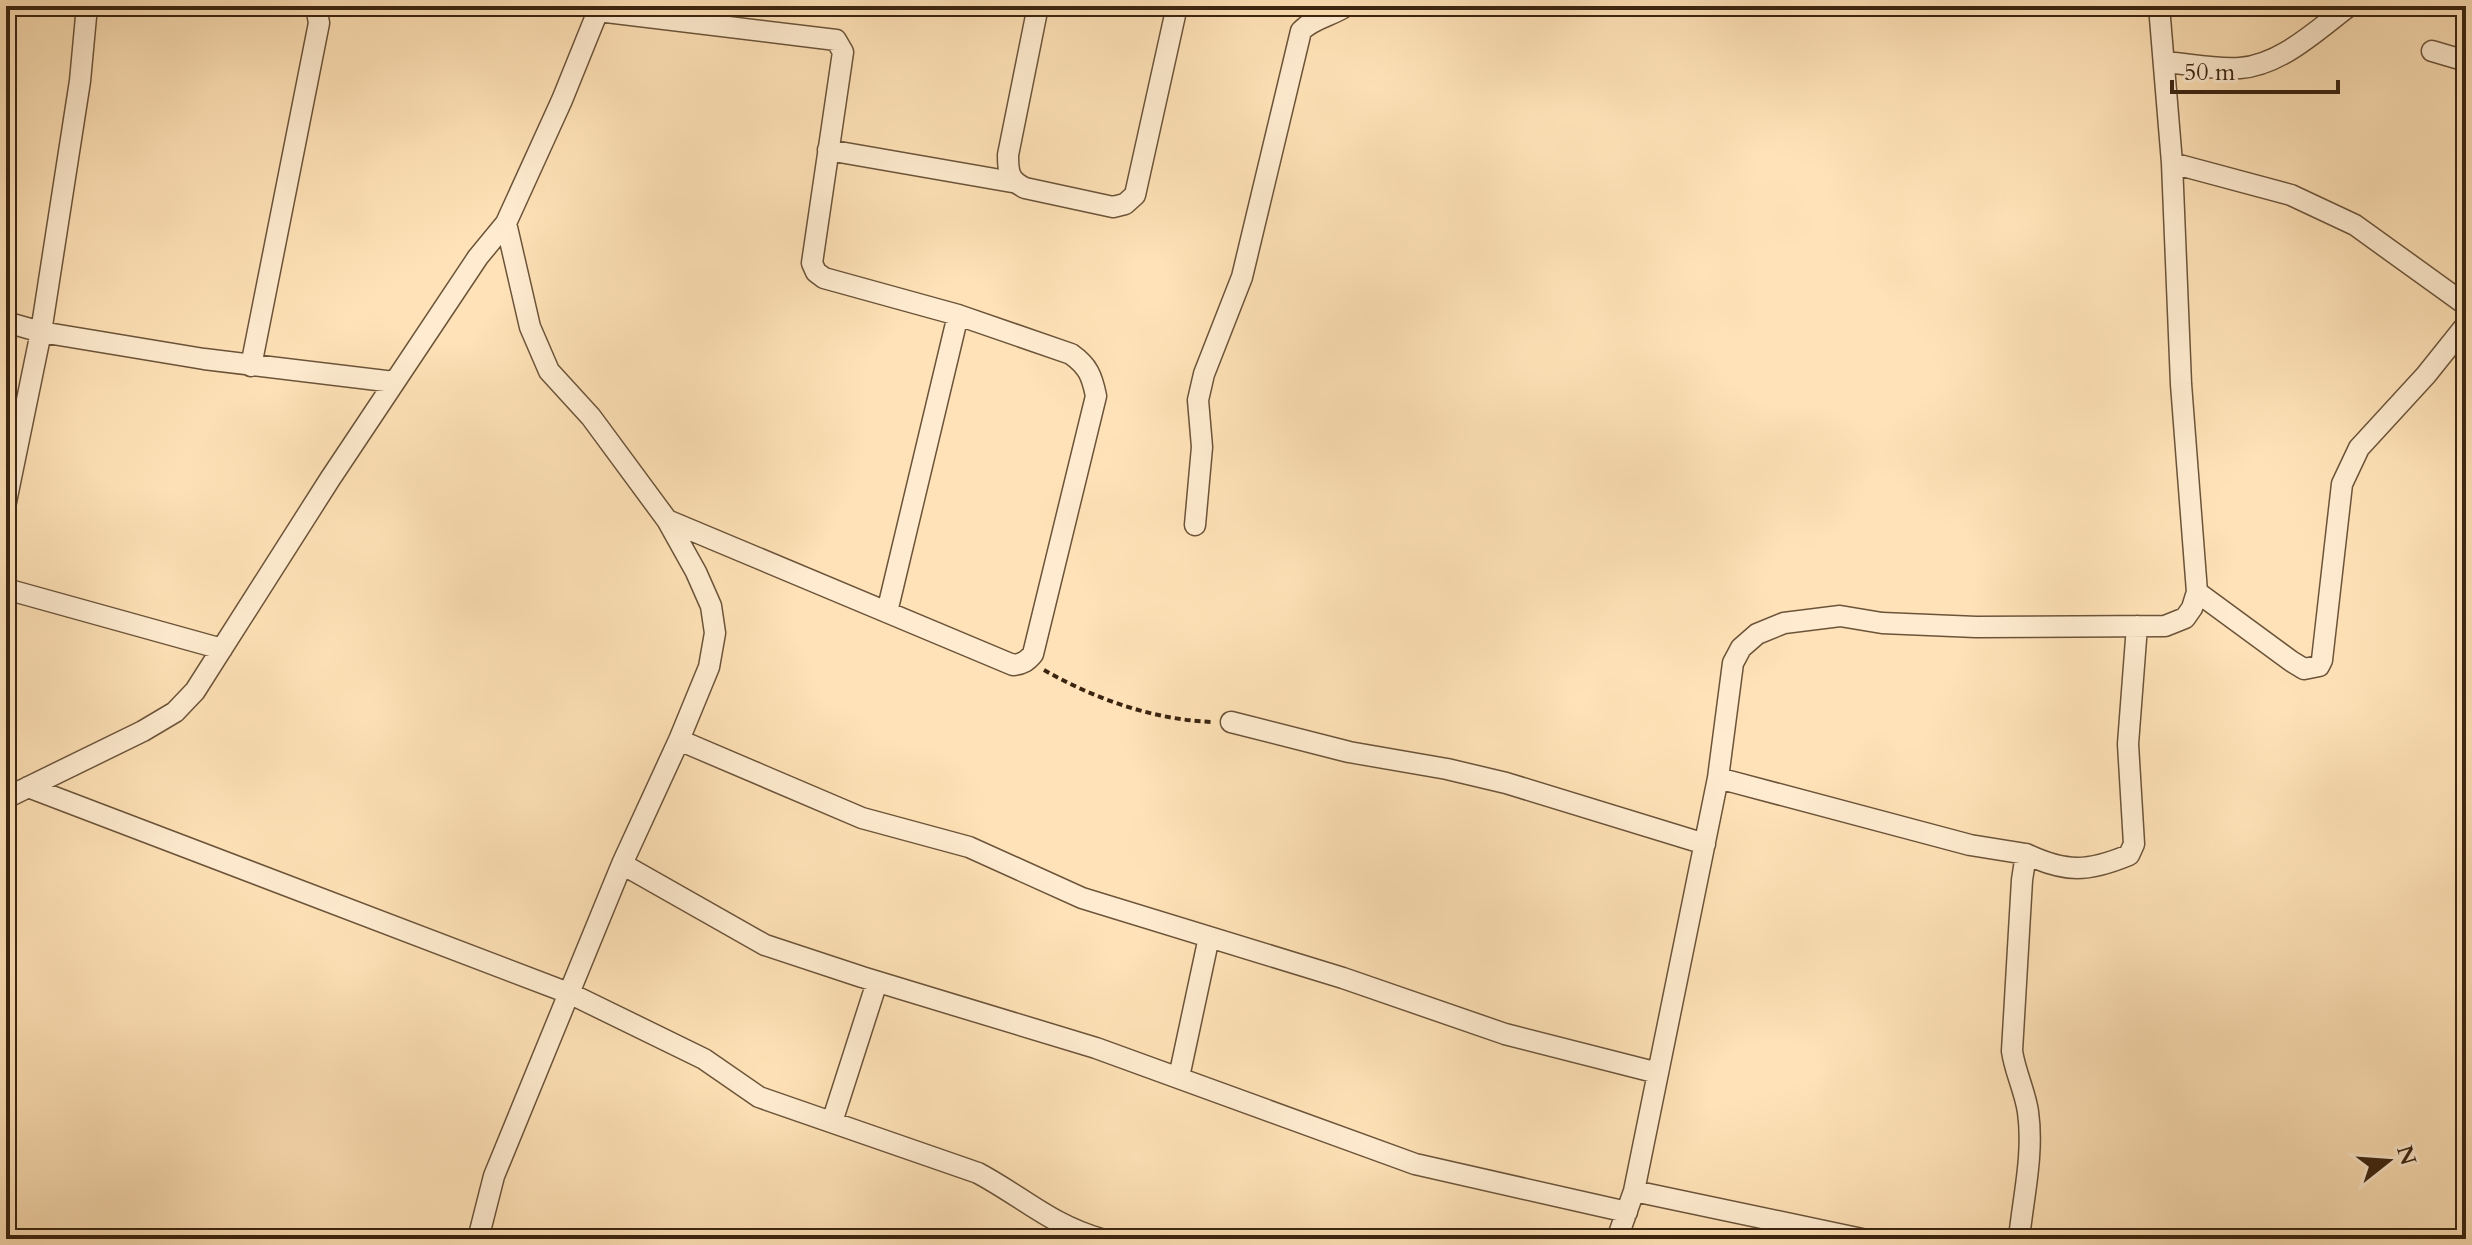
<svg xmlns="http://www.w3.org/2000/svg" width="2472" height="1245" viewBox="0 0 2472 1245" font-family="Cardo,serif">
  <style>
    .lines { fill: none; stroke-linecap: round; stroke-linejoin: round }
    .minor-casing { stroke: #6c543a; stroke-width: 23 }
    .path { stroke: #3b2511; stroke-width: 4; stroke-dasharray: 6 4; stroke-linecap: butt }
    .minor { stroke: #ffecd0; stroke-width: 20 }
  </style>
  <rect width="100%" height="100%" fill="#ffe2b7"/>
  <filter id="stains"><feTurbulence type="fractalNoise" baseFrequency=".0025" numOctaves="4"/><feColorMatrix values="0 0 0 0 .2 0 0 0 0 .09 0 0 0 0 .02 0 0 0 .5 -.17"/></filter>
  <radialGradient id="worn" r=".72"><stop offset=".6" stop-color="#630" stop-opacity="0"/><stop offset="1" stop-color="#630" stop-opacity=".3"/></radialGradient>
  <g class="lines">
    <defs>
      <path id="minor" d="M 1038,6 L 1008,155 C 1008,173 1009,180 1025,188 L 1113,207 L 1125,204 L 1135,195 L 1177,6
        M 598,11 L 836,40 L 843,52 L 812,263 L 816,272 L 824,278 L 958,315 L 1071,354 C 1088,366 1092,376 1096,396 L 1033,654 C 1027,661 1023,664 1013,665 L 667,520
        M 2432,51 L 2466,61
        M 2165,62 C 2189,64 2216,70 2240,68 C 2281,65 2317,30 2349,6
        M 828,150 L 1012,182
        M 2172,163 L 2291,195 L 2355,225 L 2466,305
        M 6,322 L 41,332 L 204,359 L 394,382
        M 251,366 L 319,23 L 316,6
        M 6,502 L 41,332 L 80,81 L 87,6
        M 1195,525 L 1202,447 L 1198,400 L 1204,374 L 1242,277 L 1301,31 C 1313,18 1332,16 1346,6
        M 6,589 L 222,649
        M 2197,592 L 2291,661 L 2304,669 L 2319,666 L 2322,660 L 2342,484 L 2359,448 L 2426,375 L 2466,325
        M 887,612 L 958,315
        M 1231,722 L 1349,752 L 1447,769 L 1506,783 L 1705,844
        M 679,740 L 862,818 L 969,847 L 1082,898 L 1343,978 L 1505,1034 L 1658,1073
        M 1718,778 L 1970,845 L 2026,854 L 2022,880 L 2012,1051 C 2015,1072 2025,1091 2028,1112 C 2034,1154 2023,1198 2019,1239
        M 28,787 L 571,994 L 704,1059 L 759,1097 L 978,1173 C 1023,1197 1051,1225 1101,1239
        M 6,798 L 143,731 L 175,712 L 195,691 L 330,479 L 478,257 L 506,223
        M 2026,854 C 2066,873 2088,872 2129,855 L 2134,844 L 2128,744 L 2137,626
        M 622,864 L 765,945 L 862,977 L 1096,1048 L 1415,1164 L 1627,1212
        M 1179,1077 L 1209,937
        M 832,1122 L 877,982
        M 1634,1191 L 1862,1239
        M 478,1239 L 494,1176 L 622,864 L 679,740 L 709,667 L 715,633 L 711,606 L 696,572 L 667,520 L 591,417 L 549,371 L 530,327 L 506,223 L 562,100 L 600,6
        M 1617,1239 L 1634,1191 L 1718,778 L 1733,663 L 1741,648 L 1757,634 L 1784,623 L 1840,616 L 1882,623 L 1976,627 L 2165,626 L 2185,618 L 2192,608 L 2197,592 L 2181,384 L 2172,163 L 2159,6"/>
    </defs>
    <use href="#minor" class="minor-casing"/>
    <path class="path" d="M 1044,670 C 1095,699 1154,720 1213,722"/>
    <use href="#minor" class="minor"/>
  </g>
  <rect width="2472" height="1245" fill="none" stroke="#ffe2b7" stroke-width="32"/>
  <rect x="8" y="8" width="2456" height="1229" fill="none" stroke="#3b2511" stroke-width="4"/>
  <rect x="16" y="16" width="2440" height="1213" fill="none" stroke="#3b2511" stroke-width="2"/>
  <g transform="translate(2388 1161) rotate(73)" stroke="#ffecd0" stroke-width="6" paint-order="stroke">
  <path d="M0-6L14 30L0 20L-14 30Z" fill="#3b2511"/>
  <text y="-12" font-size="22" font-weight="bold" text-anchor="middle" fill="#3b2511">N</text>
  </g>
  <path d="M2172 80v12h166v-12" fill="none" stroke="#3b2511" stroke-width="4"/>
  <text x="2184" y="80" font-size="24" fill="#3b2511" stroke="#ffecd0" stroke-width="6" paint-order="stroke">50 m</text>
  <rect width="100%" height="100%" filter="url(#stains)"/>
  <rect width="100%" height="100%" fill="url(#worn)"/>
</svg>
